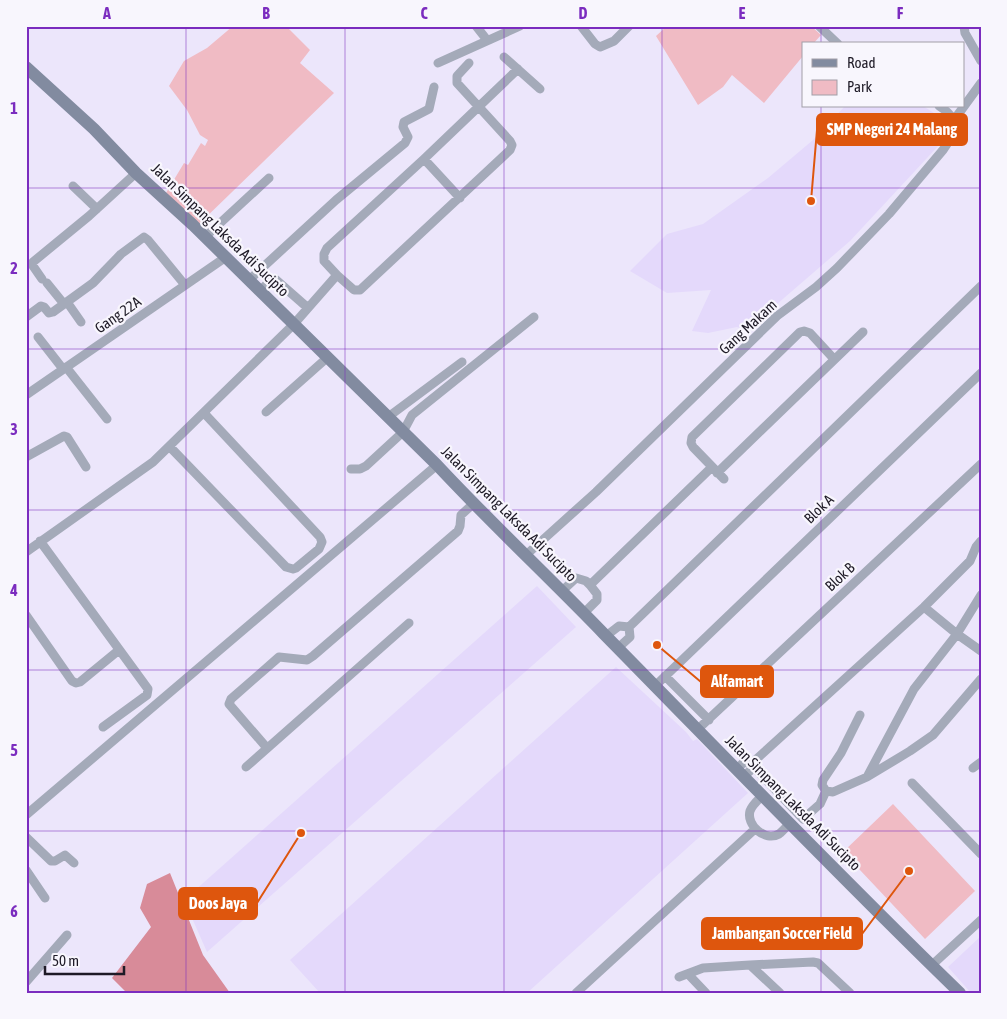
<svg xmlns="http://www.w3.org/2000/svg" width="1007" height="1019" viewBox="0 0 1007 1019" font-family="'Asap Condensed',sans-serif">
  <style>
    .built { fill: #e4d9fb }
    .green { fill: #f0bbc4 }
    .forest { fill: #d88b99 }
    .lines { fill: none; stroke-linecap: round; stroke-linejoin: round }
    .street { stroke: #a4aab9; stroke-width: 9 }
    .secondary { stroke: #828ba0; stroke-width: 12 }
    .grid { fill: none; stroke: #7b2cbf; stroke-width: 1; stroke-opacity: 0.55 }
    .labels { text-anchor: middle; stroke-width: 4.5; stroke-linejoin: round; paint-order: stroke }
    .street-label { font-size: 15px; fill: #1e1a26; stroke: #f8f6fd }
    .leader { fill: none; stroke: #de560d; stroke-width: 2 }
    .callout-dot { fill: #de560d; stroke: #f8f6fd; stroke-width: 2 }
    .callout { fill: #de560d; stroke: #de560d; stroke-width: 2 }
    .callout-label { font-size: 16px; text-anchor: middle; font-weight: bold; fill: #fff }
    .neatline { fill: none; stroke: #7b2cbf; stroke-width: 2 }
    .grid-label { font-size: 16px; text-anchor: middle; font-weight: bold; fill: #7b2cbf }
  </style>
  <rect width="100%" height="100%" fill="#ece6fb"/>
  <path class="built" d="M 845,106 L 923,106 L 945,120 L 947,127 L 945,135 L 940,144 L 850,241 L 747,330 L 737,327 L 708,333 L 692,331 L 711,290 L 667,293 L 630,271 L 667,234 L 703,224 L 768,178 L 813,140 Z
    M 537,586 L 576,627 L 207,952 L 184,900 Z
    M 616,667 L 686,732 L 693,741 L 697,739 L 748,793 L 527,993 L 320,993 L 290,960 Z
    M 981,936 L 981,993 L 971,993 L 948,967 Z"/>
  <path class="green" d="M 233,26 L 286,26 L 310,50 L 300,63 L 334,93 L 199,224 L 166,193 L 184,163 L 188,165 L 201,143 L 205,146 L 208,140 L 200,135 L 187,110 L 169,86 L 184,61 L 207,48 Z
    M 667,26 L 811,26 L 821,35 L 813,44 L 803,44 L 803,56 L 764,103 L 732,75 L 723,87 L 698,105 L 656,36 Z
    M 893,804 L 975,891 L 925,939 L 843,852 Z"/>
  <path class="forest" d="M 170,873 L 203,955 L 230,993 L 127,993 L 112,978 L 151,927 L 140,908 L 147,884 Z"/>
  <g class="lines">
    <path class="street" d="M 476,26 L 487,40
      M 581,26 L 595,44 L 600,47 L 614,41 L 629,26
      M 819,26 L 838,44
      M 964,26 L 965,33 L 981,61
      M 504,57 L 540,89
      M 438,63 L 520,26
      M 954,120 L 981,83
      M 424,159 L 460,198
      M 73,186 L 97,209
      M 205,237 L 269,178
      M 337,275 L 324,261 L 324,254 L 327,248 L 424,159 L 518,69
      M 42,279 L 33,266 L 33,262 L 89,216 L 136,173
      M 249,280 L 336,200 L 405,143 L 408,137 L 403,127 L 404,122 L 429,109 L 434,87
      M 47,283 L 64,304
      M 260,291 L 270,281 L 275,279 L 308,308 L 337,275 L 354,290 L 360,290 L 510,150 L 512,145 L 510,141 L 457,83 L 457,76 L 469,63
      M 67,302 L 81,322
      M 26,317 L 41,306 L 44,307 L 49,313 L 53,312 L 93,283 L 121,254 L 144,237 L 148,240 L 185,285
      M 38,337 L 63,369
      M 66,367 L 107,419
      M 26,395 L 226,257
      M 266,412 L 328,357
      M 388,417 L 462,362
      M 170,447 L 286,567 L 293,569 L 296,568 L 319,549 L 322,542 L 320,537 L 204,413
      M 26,457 L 64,436 L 67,437 L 86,467
      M 351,469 L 360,469 L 366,466 L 403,432 L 412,415 L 534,317
      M 717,473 L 863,332
      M 724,479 L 693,447 L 691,443 L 692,437 L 800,332 L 804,331 L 810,333 L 834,359
      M 40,541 L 148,689 L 147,695 L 103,727
      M 26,552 L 153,462 L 294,324 L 308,308
      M 526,555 L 596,492 L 777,316 L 816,287 L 837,268 L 889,214 L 943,150 C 956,132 961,119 939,106
      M 562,591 L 576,578 L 586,581 L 590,585 L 712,467
      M 924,607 L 957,634 L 981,651
      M 584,613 L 597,600 L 597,594 L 590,585
      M 26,615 L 72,681 L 76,683 L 80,682 L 119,650
      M 606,636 L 619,626 L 629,627 L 981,286
      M 618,648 L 630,637 L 629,627
      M 665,676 L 709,720
      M 654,687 L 981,373
      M 860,715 L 841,753 L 823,780 L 822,785 L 826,791 L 833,792 L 867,777 L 914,689 L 957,634 L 981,595
      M 697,730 L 981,464
      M 267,748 L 229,704 L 231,699 L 279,657 L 307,660 L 313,656 L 458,531 L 460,526 L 461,515 L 473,504
      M 246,767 L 409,623
      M 973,768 L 981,762
      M 737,769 L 744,762 L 751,764 L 803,819 L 820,804 L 826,791
      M 744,776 L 751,770 L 751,764 L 924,607 L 970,561 L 976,547 L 981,541
      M 867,777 L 910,751 L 933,735 L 981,679
      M 912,783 L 981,854
      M 763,795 C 758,800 752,805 750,811 C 746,825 765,842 779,834 C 783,831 787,826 790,823
      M 26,815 L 437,465
      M 26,837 L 51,861 L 55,861 L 65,855 L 74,863
      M 26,870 L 45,898
      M 932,965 L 981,920
      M 688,974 L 706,993
      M 679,977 L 703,968 L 750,965
      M 26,982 L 67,935
      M 576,993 L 755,829
      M 780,993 L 750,965 L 813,962 L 818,963 L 850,993"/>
    <path class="secondary" d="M 26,67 L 94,129 L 136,173 L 193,225 L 437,465 C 491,523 549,577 604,634 C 722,754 839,876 960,993"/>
  </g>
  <path class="grid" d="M 186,26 L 186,993M 345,26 L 345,993M 504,26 L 504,993M 662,26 L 662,993M 821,26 L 821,44M 821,106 L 821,993M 26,188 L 981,188M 26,349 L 981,349M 26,510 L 981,510M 26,670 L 981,670M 26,831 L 981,831"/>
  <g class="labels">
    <g class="street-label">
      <text transform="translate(220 230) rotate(44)" y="5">Jalan Simpang Laksda Adi Sucipto</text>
      <text transform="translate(118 315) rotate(-35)" y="5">Gang 22A</text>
      <text transform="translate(748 327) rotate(-43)" y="5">Gang Makam</text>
      <text transform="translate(819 509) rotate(-44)" y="5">Blok A</text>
      <text transform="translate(509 514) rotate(45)" y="5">Jalan Simpang Laksda Adi Sucipto</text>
      <text transform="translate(840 577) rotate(-43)" y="5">Blok B</text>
      <text transform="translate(793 803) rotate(45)" y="5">Jalan Simpang Laksda Adi Sucipto</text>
    </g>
  </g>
  <path class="leader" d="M811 201L817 130M657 645L701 682M301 833L257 903M909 871L862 934"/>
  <g class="callout-dot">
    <circle cx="811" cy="201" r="5"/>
    <circle cx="657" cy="645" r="5"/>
    <circle cx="301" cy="833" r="5"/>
    <circle cx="909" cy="871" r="5"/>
  </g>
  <g class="callout">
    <rect x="817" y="114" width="150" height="31" rx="5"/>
    <rect x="701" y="666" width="72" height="31" rx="5"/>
    <rect x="179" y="888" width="78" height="31" rx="5"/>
    <rect x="702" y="918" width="160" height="31" rx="5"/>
  </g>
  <g class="callout-label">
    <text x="892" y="135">SMP Negeri 24 Malang</text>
    <text x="737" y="687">Alfamart</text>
    <text x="218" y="909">Doos Jaya</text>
    <text x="782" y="939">Jambangan Soccer Field</text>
  </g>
  <rect width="1007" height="1019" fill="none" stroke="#f8f6fd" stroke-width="55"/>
  <rect x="802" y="42" width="162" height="65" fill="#f8f6fd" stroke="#a19ea7"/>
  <rect x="812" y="59" width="25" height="8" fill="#828ba0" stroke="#a19ea7"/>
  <text x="847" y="68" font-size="15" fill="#1e1a26">Road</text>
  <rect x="812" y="80" width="25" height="15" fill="#f0bbc4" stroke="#a19ea7"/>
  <text x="847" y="92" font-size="15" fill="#1e1a26">Park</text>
  <path d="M45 966v8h79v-8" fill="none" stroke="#1e1a26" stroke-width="2.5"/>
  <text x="52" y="966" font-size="15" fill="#1e1a26" stroke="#f8f6fd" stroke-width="4" paint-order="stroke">50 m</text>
  <rect x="28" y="28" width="952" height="964" class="neatline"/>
  <g class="grid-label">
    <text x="107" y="19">A</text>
    <text x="266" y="19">B</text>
    <text x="424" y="19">C</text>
    <text x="583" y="19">D</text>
    <text x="742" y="19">E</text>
    <text x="900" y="19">F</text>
    <text x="14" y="114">1</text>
    <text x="14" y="274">2</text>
    <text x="14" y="435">3</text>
    <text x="14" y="596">4</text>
    <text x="14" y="756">5</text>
    <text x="14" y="917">6</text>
  </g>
</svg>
